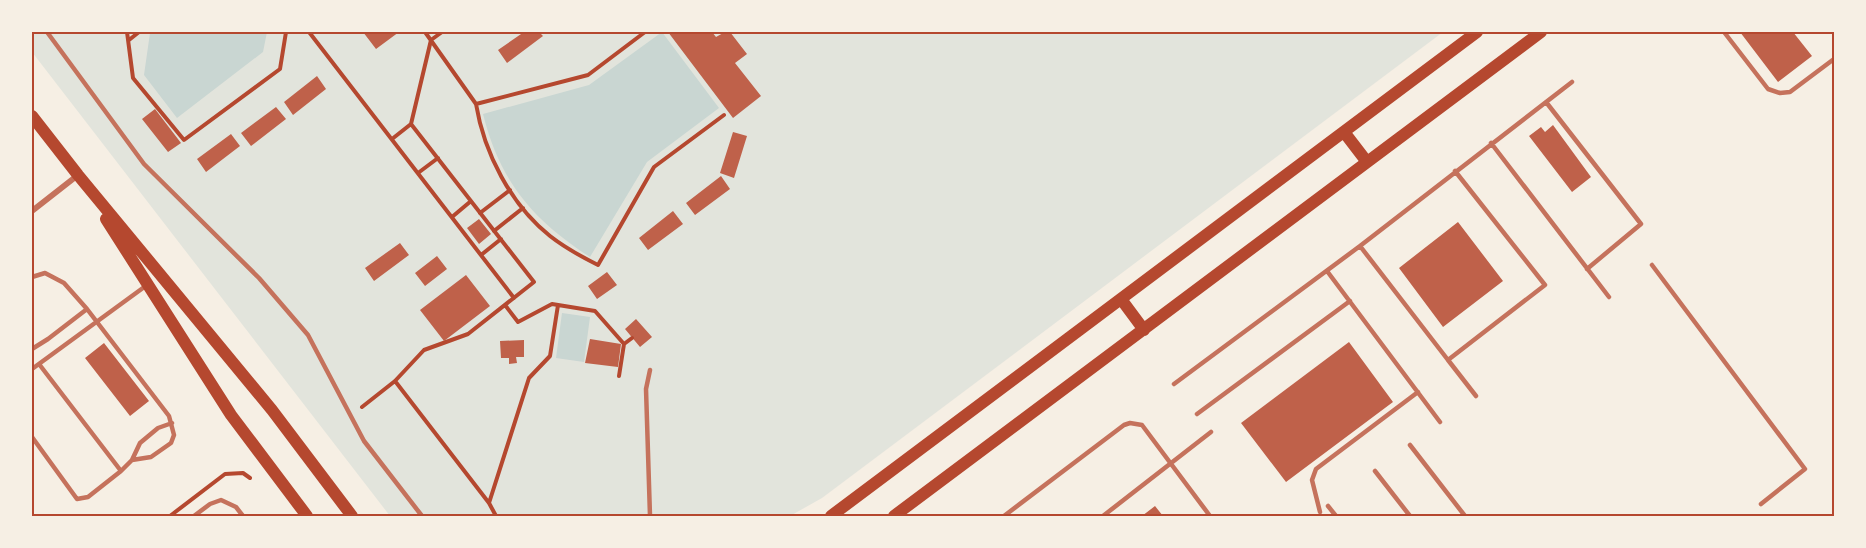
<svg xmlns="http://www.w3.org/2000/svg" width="1866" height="548" viewBox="0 0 1866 548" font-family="Merriweather,serif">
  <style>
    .green { fill: #e2e4dc }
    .water { fill: #c9d6d2 }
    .building { fill: #bf614a }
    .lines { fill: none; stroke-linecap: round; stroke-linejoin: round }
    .path { stroke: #b5482f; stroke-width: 4 }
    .service { stroke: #c5725c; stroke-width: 4.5 }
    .minor { stroke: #c5725c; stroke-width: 6 }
    .secondary { stroke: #b5482f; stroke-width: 12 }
    .neatline { fill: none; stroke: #b5482f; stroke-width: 2 }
  </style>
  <rect width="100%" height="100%" fill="#f6efe4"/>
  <path class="green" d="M 32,32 L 1443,32 L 822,498 L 790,516 L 390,516 L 32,52 Z"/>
  <path class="water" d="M 152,32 L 267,32 L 263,52 L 177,118 L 144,75 L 150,33 Z
    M 662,32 L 719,108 L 647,162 L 590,257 C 533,220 500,182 483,114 L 589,85 Z
    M 562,313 L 590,317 L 584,362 L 556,358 Z"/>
  <path class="building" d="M 363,32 L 399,32 L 376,49 Z
    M 524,32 L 539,32 L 543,36 L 507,63 L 498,50 Z
    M 668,32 L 712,32 L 716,37 L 725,32 L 730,32 L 747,54 L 735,63 L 761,96 L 733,118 Z
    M 1740,32 L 1793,32 L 1812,56 L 1778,82 Z
    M 317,76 L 326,89 L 293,115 L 284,102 Z
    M 276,107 L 286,119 L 251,146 L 241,133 Z
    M 155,109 L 181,143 L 168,152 L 142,119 Z
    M 1553,125 L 1591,177 L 1572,192 L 1529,136 L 1541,127 L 1545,132 Z
    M 733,132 L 747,136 L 734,178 L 720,173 Z
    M 231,134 L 240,146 L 206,172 L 197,159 Z
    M 721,176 L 730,189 L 695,215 L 686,203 Z
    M 673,211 L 683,224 L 648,250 L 639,238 Z
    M 479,219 L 491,234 L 479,244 L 467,228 Z
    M 1458,222 L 1503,281 L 1443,327 L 1399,268 Z
    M 400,243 L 409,255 L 374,281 L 365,268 Z
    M 437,256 L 447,269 L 425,286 L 415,273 Z
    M 607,272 L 617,285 L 597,299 L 588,286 Z
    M 466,275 L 490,306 L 444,341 L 420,310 Z
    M 636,319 L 652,337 L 640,347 L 625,329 Z
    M 590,339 L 621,344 L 618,367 L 585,363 Z
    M 524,340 L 524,357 L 516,357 L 517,363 L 509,364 L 509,358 L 501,358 L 500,341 Z
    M 1349,342 L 1393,402 L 1286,482 L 1241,423 Z
    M 104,343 L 149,401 L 130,416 L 85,358 Z
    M 1155,506 L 1163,516 L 1142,516 Z"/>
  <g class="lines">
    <path class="path" d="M 127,32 L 133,78 L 184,140 L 280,69 L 286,32
      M 309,32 L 514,298
      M 425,32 L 476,104
      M 645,32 L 588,75 L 476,104 C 484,153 511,205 550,236 C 564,247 582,257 598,265 L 654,167 L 724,115
      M 129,40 L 139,32
      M 392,139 L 411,124
      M 418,173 L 438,158
      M 480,213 L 510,190
      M 452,217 L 471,201
      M 494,231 L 523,208
      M 481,255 L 501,239
      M 505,305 L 518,322 L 552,304 L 595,311 L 624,344
      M 619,376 L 624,344 L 632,338
      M 395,381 L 489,503 L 529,378 L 550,356 L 558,305
      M 362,407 L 395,381 L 424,350 L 468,334 L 534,282 L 411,124 L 431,40 L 442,32
      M 489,503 L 496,516
      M 170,516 L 225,474 L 243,473 L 250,478"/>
    <path class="service" d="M 47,32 L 144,164 L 259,278 L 308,335 L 364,441 L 422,516
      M 1724,32 L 1768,89 L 1780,93 L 1790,92 L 1834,59
      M 1546,102 L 1641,224 L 1587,269
      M 1491,143 L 1609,297
      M 1455,171 L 1545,285 L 1448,360 L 1360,246 L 1572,82
      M 1652,265 L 1805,469 L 1761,504
      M 1327,271 L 1440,422
      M 32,277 L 45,273 L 64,283 L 87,309 L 169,416 L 174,435 L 171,443 L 151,457 L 132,460
      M 32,349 L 48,339 L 87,309
      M 1448,360 L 1476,396
      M 32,369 L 147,285
      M 650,370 L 646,389 L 650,516
      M 1174,384 L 1360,246
      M 1197,414 L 1350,301
      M 32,437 L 77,499 L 88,497 L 121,471 L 39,364
      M 1410,445 L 1465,516
      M 121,471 L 132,460 L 140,443 L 158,428 L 172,423
      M 1375,471 L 1410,516
      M 1328,506 L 1336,516
      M 1320,512 L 1312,480 L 1316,469 L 1418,392
      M 194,516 L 210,504 L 221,500 L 236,507 L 243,516
      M 1004,516 L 1124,425 L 1130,423 L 1142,425 L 1210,516
      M 1103,516 L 1211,432"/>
    <path class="minor" d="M 32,211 L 78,175"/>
    <path class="secondary" d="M 32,116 L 78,175 L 272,410 L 352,516
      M 1344,132 L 1367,162
      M 106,219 L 231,415 L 307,516
      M 1121,299 L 1144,330
      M 831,516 L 1477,32
      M 894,516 L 1541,32"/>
  </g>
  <rect width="1866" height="548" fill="none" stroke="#f6efe4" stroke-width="66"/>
  <rect x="33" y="33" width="1800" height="482" class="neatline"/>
</svg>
